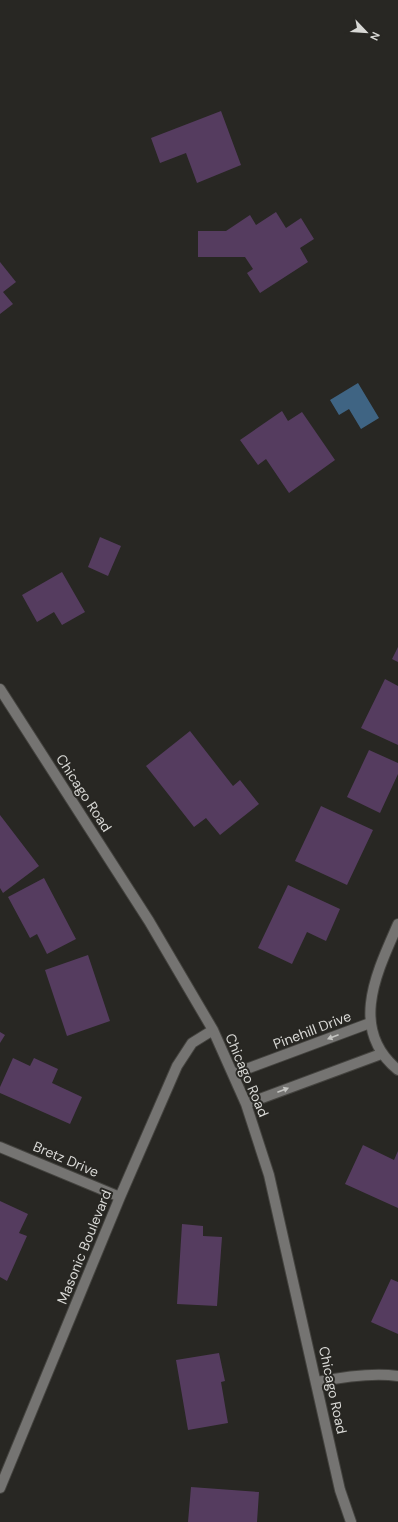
<svg xmlns="http://www.w3.org/2000/svg" width="398" height="1522" viewBox="0 0 398 1522" font-family="'DM Sans',sans-serif">
  <style>
    .water { fill: #3f6483 }
    .building { fill: #553c5f }
    .lines { fill: none; stroke-linecap: round; stroke-linejoin: round }
    .minor-casing { stroke: #44433f; stroke-width: 12 }
    .minor { stroke: #757472; stroke-width: 10 }
    .oneway { fill: #c4c4c1 }
    .labels { text-anchor: middle; stroke-width: 4; stroke-linejoin: round; paint-order: stroke }
    .street-label { font-size: 14px; fill: #d8d8d5; stroke: #282723 }
  </style>
  <rect width="100%" height="100%" fill="#282723"/>
  <path class="water" d="M 358,383 L 379,418 L 361,429 L 349,409 L 339,415 L 330,400 Z"/>
  <path class="building" d="M 221,111 L 241,165 L 197,183 L 186,153 L 160,163 L 151,138 Z
    M 276,212 L 286,228 L 301,218 L 314,239 L 300,248 L 308,262 L 260,293 L 247,273 L 253,269 L 245,257 L 198,257 L 198,231 L 226,231 L 250,215 L 256,225 Z
    M 0,262 L 16,282 L 3,292 L 13,304 L 0,314 Z
    M 282,411 L 288,421 L 302,412 L 335,460 L 289,493 L 266,459 L 258,465 L 240,440 Z
    M 100,537 L 121,546 L 108,576 L 88,567 Z
    M 62,572 L 85,612 L 62,625 L 54,612 L 37,622 L 22,595 Z
    M 398,647 L 398,662 L 392,659 Z
    M 385,679 L 398,686 L 398,745 L 361,728 Z
    M 190,731 L 233,786 L 240,780 L 259,804 L 220,835 L 206,818 L 194,827 L 146,766 Z
    M 369,750 L 398,763 L 398,774 L 380,813 L 347,797 Z
    M 321,806 L 373,830 L 347,885 L 295,861 Z
    M 0,815 L 39,866 L 3,893 L 0,888 Z
    M 44,878 L 76,939 L 47,954 L 37,934 L 30,938 L 8,897 Z
    M 288,885 L 340,909 L 326,941 L 307,932 L 292,964 L 258,948 Z
    M 88,955 L 110,1021 L 67,1036 L 45,970 Z
    M 0,1032 L 5,1035 L 0,1043 Z
    M 13,1058 L 30,1066 L 34,1058 L 58,1069 L 52,1083 L 82,1097 L 70,1124 L 0,1093 L 0,1087 Z
    M 363,1145 L 394,1160 L 398,1151 L 398,1208 L 345,1184 Z
    M 0,1201 L 28,1214 L 19,1233 L 27,1236 L 7,1281 L 0,1277 Z
    M 182,1224 L 203,1226 L 203,1236 L 222,1237 L 217,1306 L 177,1304 Z
    M 391,1279 L 398,1282 L 398,1334 L 371,1322 Z
    M 219,1353 L 225,1381 L 221,1382 L 228,1423 L 188,1430 L 176,1360 Z
    M 191,1487 L 259,1492 L 257,1522 L 188,1522 Z"/>
  <g class="lines">
    <defs>
      <path id="minor" d="M 0,689 L 149,921 L 213,1030 L 246,1104 L 269,1175 L 340,1490 L 351,1522
        M 398,924 C 377,972 348,1029 398,1070
        M 233,1074 L 370,1023
        M 246,1104 L 381,1054
        M 0,1147 L 120,1197
        M 317,1382 C 342,1377 372,1372 398,1376
        M 0,1488 L 120,1197 L 177,1066 L 192,1043 L 213,1030"/>
    </defs>
    <use href="#minor" class="minor-casing"/>
    <use href="#minor" class="minor"/>
  </g>
  <defs><path id="oneway-solid" d="M-6-.8H1V-3.2L6.5 0L1 3.2V.8H-6Z"/></defs>
  <g class="oneway">
    <use href="#oneway-solid" transform="translate(333 1037) rotate(159)"/>
    <use href="#oneway-solid" transform="translate(283 1090) rotate(-21)"/>
  </g>
  <g class="labels">
    <g class="street-label">
      <text transform="translate(84 793) rotate(57)" y="5">Chicago Road</text>
      <text transform="translate(312 1030) rotate(-21)" y="5">Pinehill Drive</text>
      <text transform="translate(247 1075) rotate(67)" y="5">Chicago Road</text>
      <text transform="translate(66 1159) rotate(23)" y="5">Bretz Drive</text>
      <text transform="translate(84 1247) rotate(-68)" y="5">Masonic Boulevard</text>
      <text transform="translate(333 1390) rotate(78)" y="5">Chicago Road</text>
    </g>
  </g>
  <g transform="translate(366 32) rotate(115)" stroke="#282723" stroke-width="3" paint-order="stroke">
  <path d="M0-3L7 15L0 10L-7 15Z" fill="#d8d8d5"/>
  <text y="-6" font-size="11" font-weight="bold" text-anchor="middle" fill="#d8d8d5">N</text>
  </g>
</svg>
